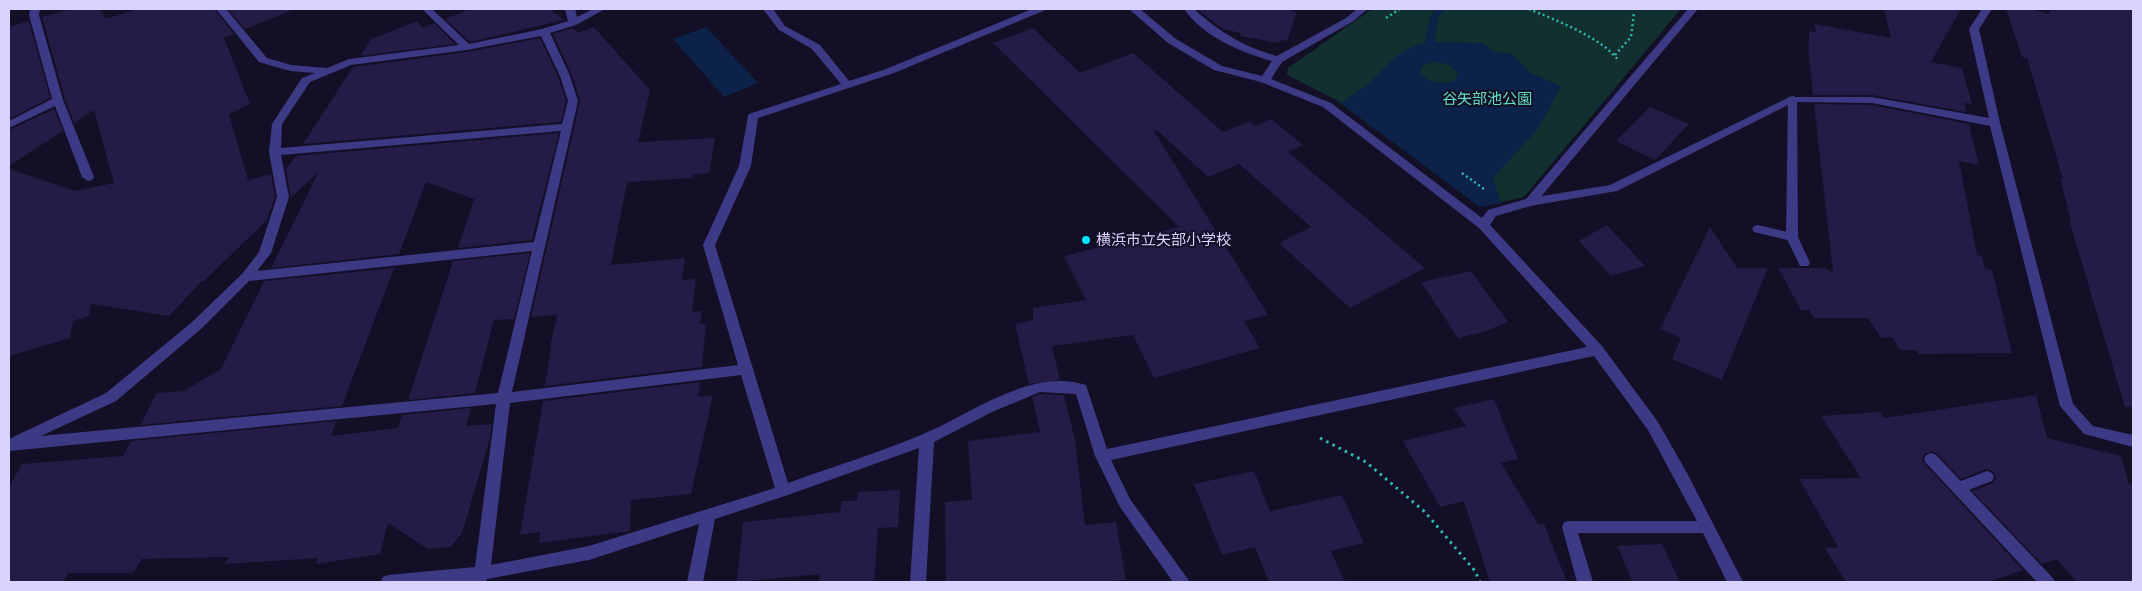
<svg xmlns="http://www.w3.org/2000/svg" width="2142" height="591" viewBox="0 0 2142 591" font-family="'Fira Sans Condensed','Noto Sans JP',sans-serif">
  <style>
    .green { fill: #12302f }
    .water { fill: #0c2248; fill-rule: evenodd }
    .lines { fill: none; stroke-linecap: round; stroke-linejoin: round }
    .stream { fill: #0c2248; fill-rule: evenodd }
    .building { fill: #241b47 }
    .path-far1 { stroke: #2fb8b0; stroke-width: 2.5; stroke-dasharray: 2 3; stroke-linecap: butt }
    .path { stroke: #2fb8b0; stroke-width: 3; stroke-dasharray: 2.5 4.5; stroke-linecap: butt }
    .service { fill: #3d3a85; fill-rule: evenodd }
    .minor { fill: #3d3a85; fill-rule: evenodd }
    .poi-dot { fill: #00e5ff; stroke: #130f26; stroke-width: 2 }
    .labels { text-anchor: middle; stroke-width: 4; stroke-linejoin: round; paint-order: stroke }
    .park-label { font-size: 15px; fill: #5fe0c0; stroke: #130f26 }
    .poi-label { font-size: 15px; fill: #d9d4ff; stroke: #130f26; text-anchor: start }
  </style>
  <rect width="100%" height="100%" fill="#130f26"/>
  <path class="green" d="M 1372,9 L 1681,9 L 1524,197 L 1480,207 L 1336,100 L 1287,75 L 1288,68 Z"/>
  <path class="water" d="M 706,27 L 758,83 L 724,97 L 673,39 Z
    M 1430,42 L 1484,43 L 1491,51 L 1512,54 L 1530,73 L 1561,86 L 1538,129 L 1493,178 L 1501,203 L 1480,207 L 1341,103 C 1352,95 1366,87 1375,77 C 1397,56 1399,49 1430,42 ZM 1432,62 C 1444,63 1452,64 1458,74 L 1454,81 C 1439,84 1429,84 1420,72 L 1422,66 Z"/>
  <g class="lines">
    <path class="stream" d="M 1436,9 L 1445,9 L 1438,17 L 1435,42 L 1430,45 L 1425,42 L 1430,16 Z"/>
  </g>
  <path class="building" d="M 70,9 L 100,9 L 104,17 L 109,18 L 137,9 L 214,9 L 234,34 L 224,38 L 250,104 L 229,114 L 248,180 L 271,174 L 275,197 L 267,220 L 204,281 L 202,281 L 169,316 L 91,304 L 89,316 L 73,321 L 70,338 L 9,356 L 9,169 L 75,191 L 114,183 L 94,110 L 74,123 L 65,99 L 42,17 Z
    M 228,9 L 292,9 L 292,10 L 245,29 Z
    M 470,9 L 550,9 L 564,20 L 470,42 L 445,19 Z
    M 1200,9 L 1291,9 L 1291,11 L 1297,12 L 1287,41 L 1280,40 L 1279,43 L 1240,36 L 1241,33 L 1223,29 L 1199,11 Z
    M 1884,9 L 1961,9 L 1931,62 L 1962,68 L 1972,104 L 1964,103 L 1966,112 L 1872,95 L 1813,95 L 1808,46 L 1809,46 L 1809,31 L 1816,32 L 1815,24 L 1891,38 Z
    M 2006,9 L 2031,9 L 2048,14 L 2052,9 L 2133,9 L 2133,406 L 2125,407 L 2069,220 L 2071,220 L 2060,178 L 2063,179 L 2027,58 L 2022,57 Z
    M 29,21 L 50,98 L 9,119 L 9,27 Z
    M 417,21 L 423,28 L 434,23 L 455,44 L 360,56 L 371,39 Z
    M 594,27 L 650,90 L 638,142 L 715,138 L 709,173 L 693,174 L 692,178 L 627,182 L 611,265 L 685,258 L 682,280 L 696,279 L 692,312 L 702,311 L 700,324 L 706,324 L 702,367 L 545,386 L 551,348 L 550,347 L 557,315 L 531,317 L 580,101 L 572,75 L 553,34 L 573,28 L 578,33 Z
    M 1033,28 L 1080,73 L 1133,53 L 1223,132 L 1250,121 L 1255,126 L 1271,119 L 1303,145 L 1288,152 L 1425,268 L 1350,308 L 1279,243 L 1311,227 L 1239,164 L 1208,177 L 1157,130 L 1154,131 L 1268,315 L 1244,321 L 1260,348 L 1154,378 L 1133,335 L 1052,346 L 1060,380 L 1029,384 L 1015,324 L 1033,320 L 1033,308 L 1086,300 L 1064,256 L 1179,227 L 993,43 Z
    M 540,38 L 558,77 L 566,101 L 561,122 L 303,144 L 353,67 L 467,52 Z
    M 1814,104 L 1872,105 L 1969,124 L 1979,165 L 1959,161 L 1977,255 L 1982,256 L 1985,269 L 1992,270 L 2012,353 L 1919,354 L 1916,350 L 1900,350 L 1892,337 L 1881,338 L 1868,318 L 1814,318 L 1809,310 L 1801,310 L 1778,268 L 1825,268 L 1833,273 Z
    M 1650,107 L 1689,124 L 1655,160 L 1616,141 Z
    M 54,109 L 63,131 L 9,166 L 9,130 Z
    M 559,133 L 532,240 L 458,248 L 474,199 L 426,182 L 399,254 L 271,268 L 319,171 L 291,198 L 286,169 L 296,156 Z
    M 1607,225 L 1645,266 L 1611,276 L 1579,241 Z
    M 1710,227 L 1737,268 L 1768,268 L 1722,380 L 1672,359 L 1681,338 L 1660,329 Z
    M 530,253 L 514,319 L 494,320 L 475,393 L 408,400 L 453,261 Z
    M 394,268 L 342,406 L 140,425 L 157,393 L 184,391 L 221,369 L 264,281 Z
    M 1471,271 L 1508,322 L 1483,332 L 1458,338 L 1421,282 Z
    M 700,382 L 698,397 L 713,395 L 691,494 L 631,500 L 630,531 L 539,543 L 540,532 L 520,535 L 543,401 Z
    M 1040,394 L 1064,395 L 1075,440 L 1085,525 L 1116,522 L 1126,580 L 1102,582 L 946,582 L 945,502 L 972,500 L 968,441 L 1040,432 L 1032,397 Z
    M 2036,395 L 2047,438 L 2121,456 L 2129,484 L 2133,485 L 2133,582 L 2077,582 L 2057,559 L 2042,564 L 1972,491 L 1993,483 L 1996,478 L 1994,472 L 1986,469 L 1961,479 L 1937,454 L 1932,451 L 1924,454 L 1922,460 L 1925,464 L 2023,570 L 1988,582 L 1846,582 L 1825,548 L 1838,547 L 1799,479 L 1861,478 L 1821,416 L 1880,412 L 1884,418 Z
    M 1494,399 L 1518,459 L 1501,463 L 1538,524 L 1544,524 L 1567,582 L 1490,582 L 1464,501 L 1440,507 L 1403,441 L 1466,426 L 1454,408 Z
    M 471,408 L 466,426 L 492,424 L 489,442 L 462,533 L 450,547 L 428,549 L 388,523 L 380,554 L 316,564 L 318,558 L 225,564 L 229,557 L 142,559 L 133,573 L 68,573 L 63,582 L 9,582 L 9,487 L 22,464 L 123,456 L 131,441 L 336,421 L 331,436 L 398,428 L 402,415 Z
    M 1254,471 L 1270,511 L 1342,495 L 1364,543 L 1331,551 L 1345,582 L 1269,582 L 1255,547 L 1222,555 L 1194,484 Z
    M 900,490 L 898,527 L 878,528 L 874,582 L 819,582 L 820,574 L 737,582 L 743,522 L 840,512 L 842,501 L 857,501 L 858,492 Z
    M 1662,544 L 1680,582 L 1633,582 L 1617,546 Z"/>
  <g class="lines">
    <path class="path-far1" d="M 1529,9 C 1555,20 1601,37 1618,60
      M 1386,18 L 1400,9
      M 1615,55 L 1631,37 L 1634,13
      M 1462,173 L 1484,189"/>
    <path class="path" d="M 1320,438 L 1366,462 L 1425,512 L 1475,571 L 1480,582"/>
    <path class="service" d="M 1792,96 L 1796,97 L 1796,101 L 1617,191 L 1530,206 L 1524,202 L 1530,198 L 1610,185 Z
      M 1758,225 L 1796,234 L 1798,237 L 1792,241 L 1754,232 L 1752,229 L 1754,226 Z
      M 1987,471 L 1992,473 L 1994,477 L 1992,481 L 1958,494 L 1953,492 L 1951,488 L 1953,484 Z"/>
    <path class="minor" d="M 30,9 L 40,9 L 39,15 L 63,100 L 94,177 L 92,180 L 88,181 L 82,177 L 55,106 L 9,128 L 9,121 L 52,99 L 29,15 Z
      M 216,9 L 226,9 L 267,58 L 291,65 L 327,68 L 349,59 L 459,45 L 422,9 L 432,9 L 469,44 L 542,29 L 568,21 L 565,9 L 575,9 L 577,17 L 593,9 L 605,9 L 576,25 L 550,33 L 570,76 L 578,101 L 512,392 L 738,365 L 703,245 L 739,166 L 748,116 L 749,114 L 841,84 L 812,49 L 779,30 L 763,9 L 773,9 L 785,26 L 820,45 L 849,81 L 886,69 L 1032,9 L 1045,9 L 1043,11 L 894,73 L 758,118 L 751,166 L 715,245 L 788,483 C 832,467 878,453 921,435 C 970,415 1030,367 1086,385 L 1107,449 L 1587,347 L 1479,228 L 1323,107 L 1261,82 L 1214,70 L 1168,43 L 1129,9 L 1140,9 L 1176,39 L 1222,66 L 1262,76 L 1272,61 C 1240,52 1204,37 1184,9 L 1194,9 C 1219,32 1244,47 1277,56 L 1346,18 L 1357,9 L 1368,9 L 1352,22 L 1282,62 L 1271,79 L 1331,103 L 1482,218 L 1488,210 L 1526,199 L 1688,9 L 1698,9 L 1534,205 L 1496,216 L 1490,225 L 1602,346 L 1658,422 L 1687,473 L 1743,582 L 1727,582 L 1703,533 L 1578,533 L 1593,582 L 1577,582 L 1562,527 L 1564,522 L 1569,521 L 1697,521 L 1648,430 L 1594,356 L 1111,460 L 1130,499 L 1190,582 L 1173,582 L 1120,507 L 1095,456 L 1076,394 L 1040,392 L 992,412 L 934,442 L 926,582 L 910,582 L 919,448 L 788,495 L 715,519 L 703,582 L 687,582 L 699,524 L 589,560 L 487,579 L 486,582 L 380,582 L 383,577 L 388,575 L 475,567 L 496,404 L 9,451 L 9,439 L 106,393 L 191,323 L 242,274 L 259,252 L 277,197 L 269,152 L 272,124 L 302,78 L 315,73 L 290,71 L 259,62 ZM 541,36 L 560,76 L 568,101 L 562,124 L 281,148 L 282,124 L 310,82 L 351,65 L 467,50 ZM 561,131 L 534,242 L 257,271 L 271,253 L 289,197 L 281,155 ZM 532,251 L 498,393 L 41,436 L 116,401 L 201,329 L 249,281 ZM 741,375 L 775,488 L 589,546 L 491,565 L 510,403 Z
      M 1982,9 L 1992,9 L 1979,29 L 2000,123 L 2073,404 L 2093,426 L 2133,435 L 2133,447 L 2084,434 L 2060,406 L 1990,126 L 1872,103 L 1797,102 L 1798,237 L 1810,263 L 1808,266 L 1800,266 L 1786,237 L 1788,97 L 1872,97 L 1989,118 L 1969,29 Z
      M 1931,453 L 1936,455 L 2052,577 L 2055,582 L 2037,582 L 1926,463 L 1924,459 L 1926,455 Z"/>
  </g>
  <circle class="poi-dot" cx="1086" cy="240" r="5"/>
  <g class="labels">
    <g class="park-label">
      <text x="1487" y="104">谷矢部池公園</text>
    </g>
    <g class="poi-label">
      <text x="1096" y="245">横浜市立矢部小学校</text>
    </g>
  </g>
  <rect width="2142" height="591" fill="none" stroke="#d9d4ff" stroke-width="20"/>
</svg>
